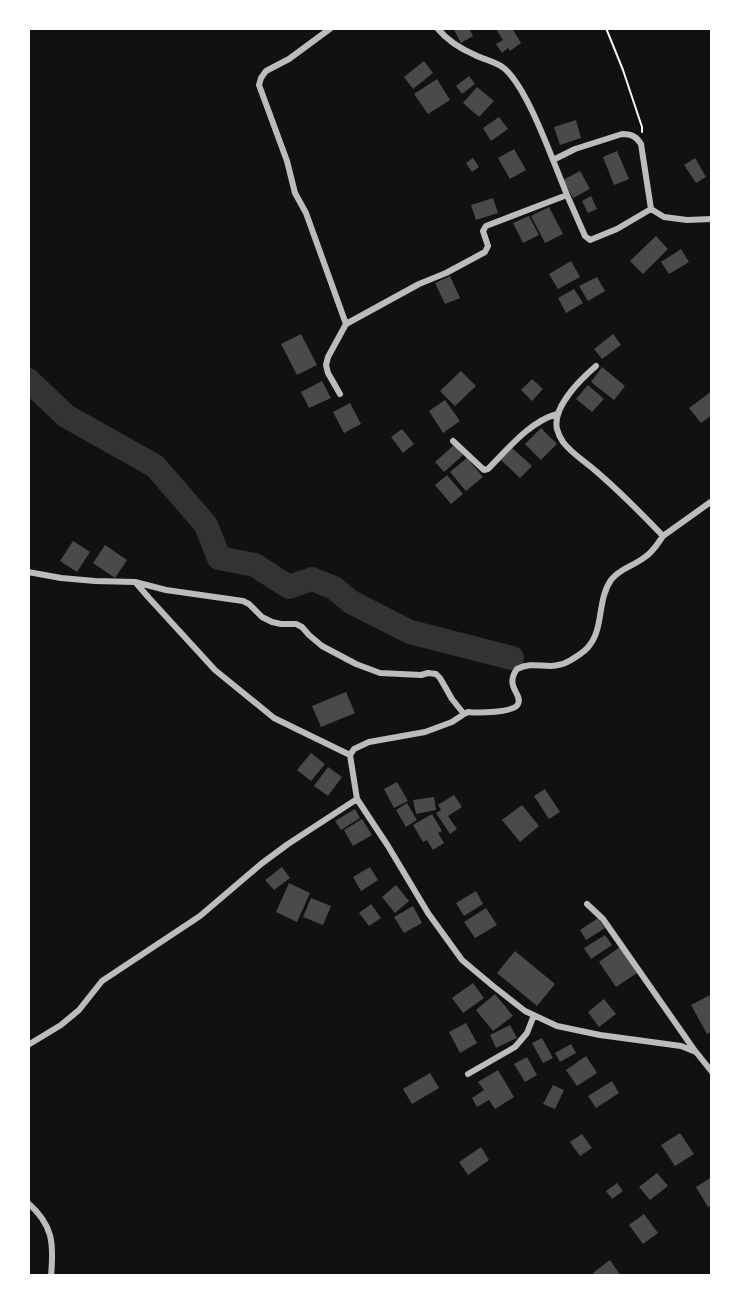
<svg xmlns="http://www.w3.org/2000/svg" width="740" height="1304" viewBox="0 0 740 1304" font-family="'Fira Sans Condensed',sans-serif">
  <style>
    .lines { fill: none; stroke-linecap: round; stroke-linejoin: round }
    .river { stroke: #333; stroke-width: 24 }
    .building { fill: #4a4a4a }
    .path { stroke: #f5f5f5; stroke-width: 2 }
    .minor { stroke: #bcbcbc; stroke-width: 6 }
  </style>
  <rect width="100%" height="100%" fill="#111"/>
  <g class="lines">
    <path class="river" d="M 28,380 L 66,416 L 155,466 L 206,525 L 219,558 L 255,565 L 289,587 L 312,579 L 334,588 L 351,602 L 410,632 L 512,658"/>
  </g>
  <path class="building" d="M 453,28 L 469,28 L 473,36 L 461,43 Z
    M 500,28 L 512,28 L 521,43 L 510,51 L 508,48 L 502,53 L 496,44 L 503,40 L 497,31 Z
    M 424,61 L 433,73 L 413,89 L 404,77 Z
    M 469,76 L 475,84 L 462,94 L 456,86 Z
    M 437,79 L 450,100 L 428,114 L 414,94 Z
    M 477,87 L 494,101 L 479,117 L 463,103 Z
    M 499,117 L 508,129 L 491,141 L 483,128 Z
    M 576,120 L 581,138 L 560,145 L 554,127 Z
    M 514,149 L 526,170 L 510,179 L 498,158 Z
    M 617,151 L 629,179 L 614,185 L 603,157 Z
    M 473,158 L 479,167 L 472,172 L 466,163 Z
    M 695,158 L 706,177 L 696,183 L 684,165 Z
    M 580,171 L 590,189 L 573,198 L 563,180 Z
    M 591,196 L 597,209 L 588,213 L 582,201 Z
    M 493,198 L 498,213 L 476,220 L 471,205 Z
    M 549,207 L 563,234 L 545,243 L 531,216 Z
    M 529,216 L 539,235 L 523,243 L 513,223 Z
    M 656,236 L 668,249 L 643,274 L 630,261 Z
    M 681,249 L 689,262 L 669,274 L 661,262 Z
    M 571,261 L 580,277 L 558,289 L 549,274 Z
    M 450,276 L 460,298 L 445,304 L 435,283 Z
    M 597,277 L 605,291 L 588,301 L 579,286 Z
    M 574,289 L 583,303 L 566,313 L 558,298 Z
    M 301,334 L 317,365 L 297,375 L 281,344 Z
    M 613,334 L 621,345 L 602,359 L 594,349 Z
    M 602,367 L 625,386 L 614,400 L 591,382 Z
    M 461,371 L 476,386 L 455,406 L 440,391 Z
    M 532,379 L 543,389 L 532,401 L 521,390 Z
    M 322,381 L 331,398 L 309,408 L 301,392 Z
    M 588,385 L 604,399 L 592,412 L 576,399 Z
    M 712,391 L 712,415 L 701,423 L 689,408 Z
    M 445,400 L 460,421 L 443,433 L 429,411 Z
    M 350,403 L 361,424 L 344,433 L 333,412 Z
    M 541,428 L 557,444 L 541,460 L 525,444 Z
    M 402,429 L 414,444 L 403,453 L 391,437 Z
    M 454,445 L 463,455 L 444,472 L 435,462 Z
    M 512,448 L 532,466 L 520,478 L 501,460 Z
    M 467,458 L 483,477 L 466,491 L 450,472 Z
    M 447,475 L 463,494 L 451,504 L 435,485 Z
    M 73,541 L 90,552 L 77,572 L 60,561 Z
    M 105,545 L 127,560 L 115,578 L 93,563 Z
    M 346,692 L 355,713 L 321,727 L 312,706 Z
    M 311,753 L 325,764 L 311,781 L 297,770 Z
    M 328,767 L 342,777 L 328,796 L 314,786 Z
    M 397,782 L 408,801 L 394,808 L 384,789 Z
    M 545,789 L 560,812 L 549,819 L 534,796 Z
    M 454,795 L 462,807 L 448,816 L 457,829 L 450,834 L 436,813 L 441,810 L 438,805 Z
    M 434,797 L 436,810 L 416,814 L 413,800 Z
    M 407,803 L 417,820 L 406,827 L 396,810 Z
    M 522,805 L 539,826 L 520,842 L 502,820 Z
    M 355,809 L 360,818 L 341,830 L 335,821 Z
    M 432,814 L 442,831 L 438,833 L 444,843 L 433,850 L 427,840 L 423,842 L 413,825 Z
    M 362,819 L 372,835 L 353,846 L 344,830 Z
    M 282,867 L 290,878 L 274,890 L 265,880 Z
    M 370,867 L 378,880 L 361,891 L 353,877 Z
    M 289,883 L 310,893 L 297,922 L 276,912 Z
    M 396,885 L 409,901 L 395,913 L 382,897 Z
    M 476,891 L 483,904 L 464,916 L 456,903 Z
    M 311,898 L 331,906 L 323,925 L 303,917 Z
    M 371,904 L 381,918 L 369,926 L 359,913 Z
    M 413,906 L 422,923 L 404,933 L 394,917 Z
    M 486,908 L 497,925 L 475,938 L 464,922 Z
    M 598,918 L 605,928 L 586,940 L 580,930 Z
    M 605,935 L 612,945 L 591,959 L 584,948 Z
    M 620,947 L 637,973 L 616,987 L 599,962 Z
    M 515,951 L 555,984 L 537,1006 L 497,973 Z
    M 473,983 L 484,998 L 463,1013 L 452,998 Z
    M 495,994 L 513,1016 L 493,1031 L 476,1010 Z
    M 712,994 L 712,1031 L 707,1034 L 691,1005 Z
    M 604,999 L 616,1014 L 599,1027 L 588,1012 Z
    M 466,1023 L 477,1043 L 460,1053 L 449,1032 Z
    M 510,1025 L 517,1038 L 496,1048 L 490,1035 Z
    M 542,1038 L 553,1058 L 543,1063 L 532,1043 Z
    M 571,1044 L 576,1053 L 560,1062 L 555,1053 Z
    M 586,1056 L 597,1073 L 577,1086 L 566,1070 Z
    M 527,1057 L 537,1075 L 525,1082 L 514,1064 Z
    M 498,1070 L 514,1097 L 495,1109 L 489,1100 L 477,1107 L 472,1098 L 484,1090 L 478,1082 Z
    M 430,1073 L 439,1088 L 412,1104 L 403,1089 Z
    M 612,1081 L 619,1093 L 596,1108 L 588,1096 Z
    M 553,1085 L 564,1090 L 555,1109 L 543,1104 Z
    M 680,1133 L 694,1154 L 675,1166 L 661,1145 Z
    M 582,1134 L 592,1148 L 580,1156 L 570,1142 Z
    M 481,1147 L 489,1160 L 468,1175 L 459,1162 Z
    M 657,1173 L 668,1186 L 650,1200 L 639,1187 Z
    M 712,1177 L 712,1205 L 708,1207 L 696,1187 Z
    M 617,1183 L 623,1191 L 612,1199 L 606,1191 Z
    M 644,1214 L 658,1233 L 643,1244 L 629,1225 Z
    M 610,1260 L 621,1276 L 595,1276 L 593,1273 Z"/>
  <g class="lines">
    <path class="path" d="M 606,28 L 623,70 L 642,127 L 642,132"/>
    <path class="minor" d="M 331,28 L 289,59 L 266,71 L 261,78 L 259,85 L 287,161 L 295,193 L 306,213 L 346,324
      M 437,28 C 447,40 461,49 475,55 C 485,60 497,62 505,69 C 524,86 543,135 553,160 L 575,149 L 622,134 C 631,134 636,136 641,144 L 651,209 L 664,217 L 687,220 L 712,219
      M 553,160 L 567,195 L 585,236 L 590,240 L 617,229 L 651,209
      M 596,366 C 581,379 552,407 557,429 C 558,433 561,439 563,442 C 572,454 586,462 597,472 C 620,492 642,514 663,536 C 658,543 653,552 645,557 C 634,566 620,568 611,580 C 597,600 604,628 589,646 C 585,652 577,656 571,660 C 550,673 536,659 517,669 C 504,687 523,694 518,704 C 514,713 477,713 468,712 L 464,714 L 452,722 L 425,732 L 369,742 L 354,749 L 350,755 L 357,799 L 388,846 L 428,913 L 462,960 L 493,986 L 525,1011 L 557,1026 L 600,1035 L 681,1046 L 696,1052 L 712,1072
      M 340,394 L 328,373 L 326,365 L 328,357 L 346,324 L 419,284 L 446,273 L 485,252 L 488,246 L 483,231 L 486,226 L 567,195
      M 453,441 L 484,470 L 488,469 C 508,449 529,422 557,414
      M 663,536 L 712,501
      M 28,572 L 61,578 L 95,581 L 135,582 L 166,590 L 243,601 L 249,604 L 262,617 L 272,622 L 281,624 L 296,624 L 302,627 L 309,635 L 322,646 L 356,664 L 380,673 L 421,675 L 428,673 L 436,674 L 440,678 L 452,699 L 464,714
      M 136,583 L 149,598 L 215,670 L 274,718 L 350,755
      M 587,904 L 603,919 L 695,1051
      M 28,1045 L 61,1025 L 79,1010 L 102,981 L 200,916 L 261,864 L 288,844 L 357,799
      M 468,1074 L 515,1047 L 527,1033 L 534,1015
      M 28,1203 C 53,1225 54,1243 51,1276"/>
  </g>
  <rect width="740" height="1304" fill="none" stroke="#ffffff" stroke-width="60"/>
</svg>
